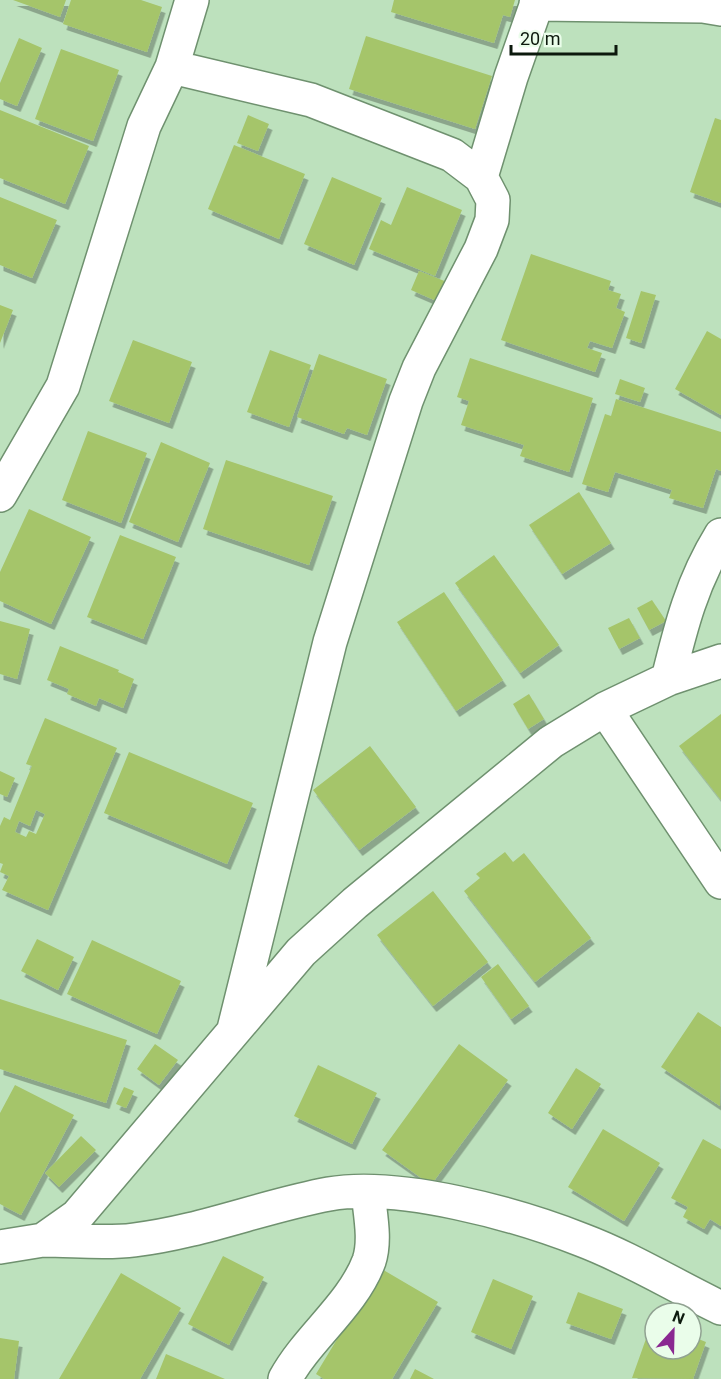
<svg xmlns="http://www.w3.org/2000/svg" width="721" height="1379" viewBox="0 0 721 1379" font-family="Roboto,sans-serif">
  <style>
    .building { fill: #a5c56b; fill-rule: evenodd; filter: url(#shadow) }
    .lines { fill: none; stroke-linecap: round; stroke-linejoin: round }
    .minor-casing { stroke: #6f916f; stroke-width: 36 }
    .minor { stroke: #fff; stroke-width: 33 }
  </style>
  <defs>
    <filter id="shadow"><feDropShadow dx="3.5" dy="6" stdDeviation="0" flood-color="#0004"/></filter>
  </defs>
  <rect width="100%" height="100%" fill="#bde1bd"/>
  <path class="building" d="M 13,0 L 66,0 L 60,17 Z
    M 71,0 L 141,0 L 162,7 L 147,52 L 63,24 Z
    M 394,0 L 515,0 L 510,17 L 503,15 L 494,43 L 391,12 Z
    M 366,36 L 492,76 L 475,129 L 349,89 Z
    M 19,38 L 42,48 L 17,106 L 0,99 L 0,83 Z
    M 61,49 L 119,70 L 93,141 L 35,119 Z
    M 0,110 L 89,146 L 65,204 L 0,178 Z
    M 248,115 L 269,124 L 258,151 L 237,143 Z
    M 715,118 L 721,120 L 721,203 L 690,192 Z
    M 234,145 L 305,174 L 279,239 L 208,209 Z
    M 332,177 L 382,198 L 354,265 L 304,244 Z
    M 407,187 L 462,210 L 435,276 L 369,249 L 381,220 L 391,225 Z
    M 0,197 L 57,220 L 32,278 L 0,265 Z
    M 531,254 L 611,281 L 608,290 L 621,294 L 616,308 L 625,312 L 612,348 L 590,341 L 587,348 L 602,353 L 595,372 L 501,340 Z
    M 419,271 L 447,282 L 439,302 L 411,290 Z
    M 641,291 L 656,295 L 641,343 L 626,338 Z
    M 0,305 L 13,310 L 0,343 Z
    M 707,331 L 721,339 L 721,415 L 675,389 Z
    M 133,340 L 192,362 L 169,423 L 109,401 Z
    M 270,350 L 311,365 L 289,427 L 247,412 Z
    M 319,354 L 387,379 L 367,435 L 347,428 L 344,434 L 297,417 Z
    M 470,358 L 593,398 L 569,472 L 520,456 L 524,445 L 461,425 L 469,401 L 457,397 Z
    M 620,379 L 645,388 L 640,402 L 615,394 Z
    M 616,399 L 721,432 L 721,471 L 716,469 L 703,508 L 669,498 L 672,490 L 615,472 L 608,492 L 582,484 L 605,414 L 611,416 Z
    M 88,431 L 147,453 L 121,523 L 62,500 Z
    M 161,442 L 210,463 L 178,542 L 129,522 Z
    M 226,460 L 333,496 L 309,565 L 203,529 Z
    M 579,492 L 611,543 L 562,574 L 529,525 Z
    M 29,509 L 91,537 L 51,624 L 0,601 L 0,572 Z
    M 120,535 L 176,557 L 143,639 L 87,617 Z
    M 494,555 L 559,645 L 520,673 L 455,583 Z
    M 444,592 L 503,680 L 456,711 L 397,622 Z
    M 652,600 L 666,621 L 649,630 L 637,608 Z
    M 629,618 L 640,638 L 619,649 L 608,628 Z
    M 0,621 L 30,629 L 17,679 L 0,674 Z
    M 60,646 L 119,670 L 118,672 L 134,679 L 123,708 L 99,698 L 96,706 L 67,694 L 69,689 L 47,680 Z
    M 529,694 L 544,719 L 528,729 L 513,704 Z
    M 721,714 L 721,800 L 679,746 Z
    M 45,718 L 117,748 L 48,910 L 2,890 L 9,876 L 0,872 L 3,864 L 0,863 L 0,826 L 4,817 L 10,820 L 32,766 L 26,764 ZM 36,810 L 45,814 L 36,834 L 29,831 L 26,837 L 15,832 L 19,821 L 30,826 Z
    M 370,746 L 416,807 L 359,850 L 313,790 Z
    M 129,752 L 253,803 L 227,864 L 104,813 Z
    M 0,771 L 15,778 L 7,797 L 0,794 Z
    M 505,852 L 513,862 L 524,853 L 591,938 L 535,982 L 464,891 L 480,878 L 476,874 Z
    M 433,891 L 488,962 L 433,1006 L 377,935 Z
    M 37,939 L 74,957 L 58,990 L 21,971 Z
    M 92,940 L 181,981 L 157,1034 L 67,994 Z
    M 498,964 L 529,1006 L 511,1019 L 481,977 Z
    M 0,999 L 127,1040 L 106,1103 L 0,1069 Z
    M 698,1012 L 721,1027 L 720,1106 L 661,1067 Z
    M 155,1044 L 178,1060 L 159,1085 L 137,1069 Z
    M 459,1044 L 508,1080 L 431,1185 L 382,1150 Z
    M 318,1065 L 377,1093 L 352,1144 L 294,1116 Z
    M 576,1068 L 601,1084 L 572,1129 L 548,1113 Z
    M 15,1085 L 74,1115 L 21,1215 L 0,1204 L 0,1113 Z
    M 124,1087 L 134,1091 L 126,1108 L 116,1104 Z
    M 603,1129 L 660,1163 L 624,1221 L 568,1187 Z
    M 81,1136 L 96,1150 L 59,1187 L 45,1173 Z
    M 703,1139 L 721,1149 L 721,1226 L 710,1219 L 704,1229 L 683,1217 L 688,1207 L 671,1198 Z
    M 223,1256 L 264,1277 L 229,1345 L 188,1324 Z
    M 380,1268 L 438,1302 L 392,1379 L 324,1379 L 316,1374 Z
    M 121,1273 L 181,1308 L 140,1379 L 59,1379 Z
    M 493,1279 L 533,1296 L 511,1349 L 471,1332 Z
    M 578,1292 L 623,1309 L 611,1339 L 566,1323 Z
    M 652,1322 L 655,1323 L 655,1349 L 691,1349 L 691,1336 L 706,1342 L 693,1379 L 632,1378 Z
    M 0,1338 L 19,1341 L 14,1379 L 0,1379 Z
    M 166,1354 L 225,1379 L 156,1379 Z
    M 415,1369 L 434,1379 L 410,1379 Z"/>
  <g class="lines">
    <defs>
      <path id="minor" d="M 536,4 L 703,6 L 721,9
        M 172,67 L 192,0
        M 481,177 L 511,77 L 538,0
        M 0,495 L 63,386 L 144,126 L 172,67 L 311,100 L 452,155 L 481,177 L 493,200 L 492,220 L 481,249 L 419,368 L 406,401 L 330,642 L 234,1029
        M 668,679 C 681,626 692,582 721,535
        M 605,709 L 721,882
        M 43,1240 C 73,1240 105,1244 134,1240 C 201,1232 264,1206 329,1194 C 400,1182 516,1214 582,1240 C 630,1258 675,1286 721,1308
        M 0,1247 L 43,1240 L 77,1216 L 301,952 L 355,903 L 551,742 L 605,709 L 668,679 L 721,661
        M 285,1379 C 308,1337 352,1306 369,1261 C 376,1240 370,1214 368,1192"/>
    </defs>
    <use href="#minor" class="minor-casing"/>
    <use href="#minor" class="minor"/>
  </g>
  <g transform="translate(673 1331) rotate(22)"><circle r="28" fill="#eafdea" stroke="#91a292" stroke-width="1.5"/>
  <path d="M0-4.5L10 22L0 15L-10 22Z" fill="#8a2891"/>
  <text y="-9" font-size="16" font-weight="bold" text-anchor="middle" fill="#0c190d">N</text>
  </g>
  <path d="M511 45v9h105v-9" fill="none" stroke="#0c190d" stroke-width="3"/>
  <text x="520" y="45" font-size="18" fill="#0c190d" stroke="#eafdea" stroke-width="4.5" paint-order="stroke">20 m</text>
</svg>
